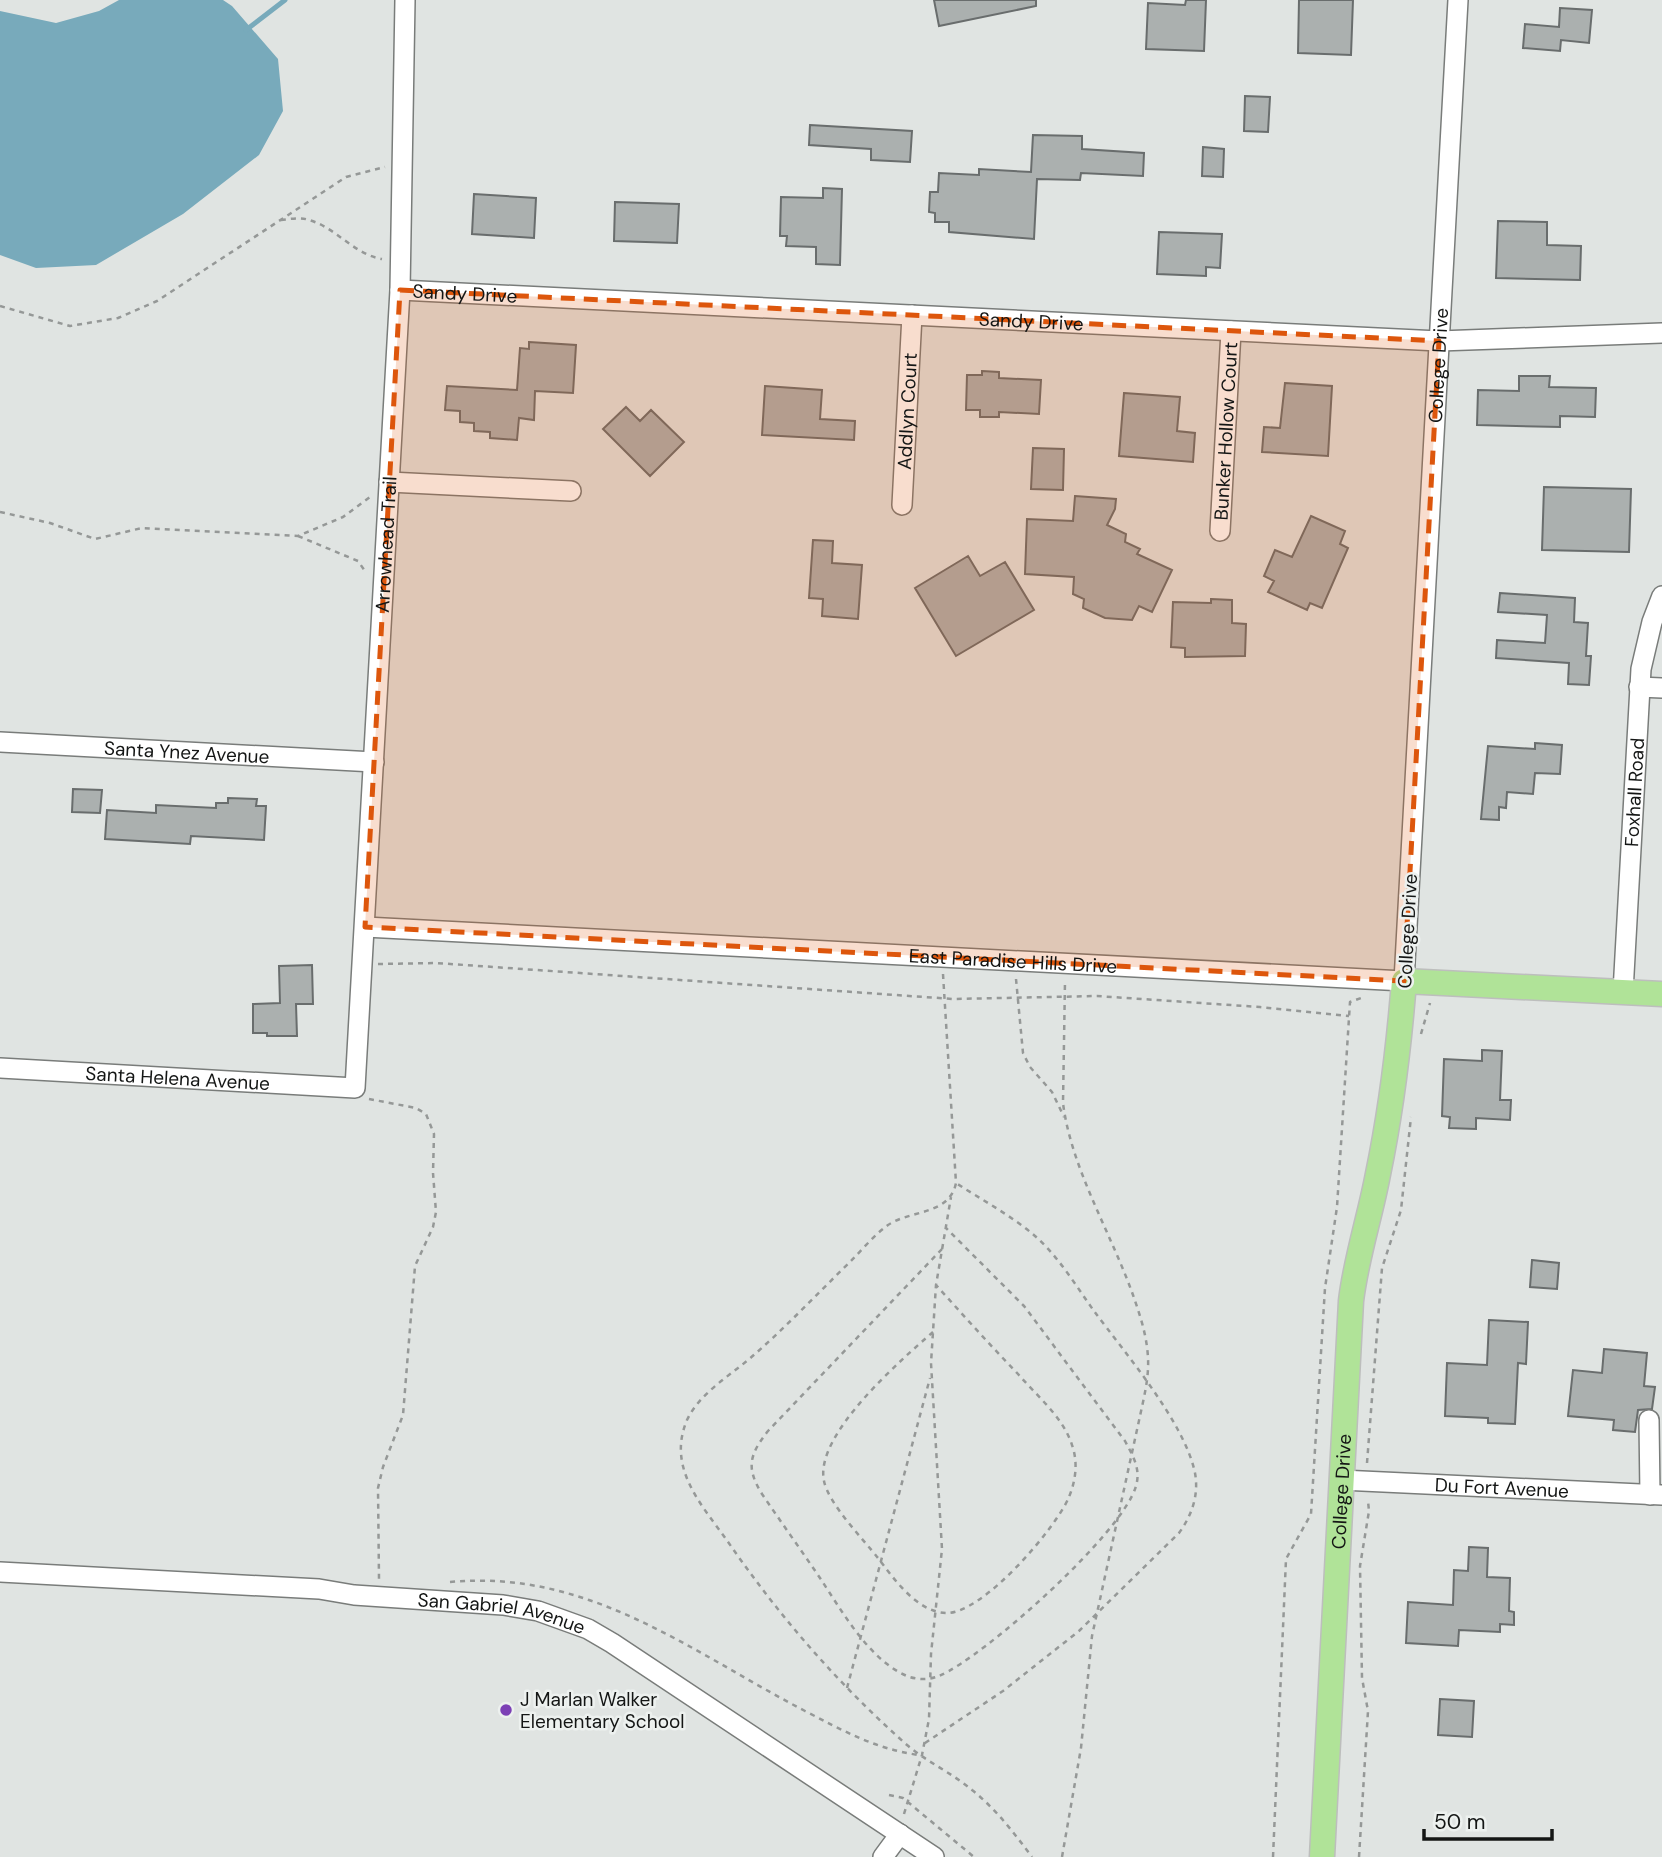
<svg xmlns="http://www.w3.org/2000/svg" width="1662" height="1857" viewBox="0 0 1662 1857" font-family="'DM Sans',sans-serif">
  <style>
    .water { fill: #78aabb }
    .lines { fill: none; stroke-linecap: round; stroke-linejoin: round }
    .stream { stroke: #78aabb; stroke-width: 5 }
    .building { fill: #abb0af; stroke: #696d6d; stroke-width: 2 }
    .minor-casing { stroke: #797c7a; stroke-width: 22 }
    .major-casing { stroke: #bdbebd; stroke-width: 27 }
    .path { stroke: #959897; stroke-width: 2.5; stroke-dasharray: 5 5; stroke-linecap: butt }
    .minor { stroke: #fff; stroke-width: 19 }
    .major { stroke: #b0e398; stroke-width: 24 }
    .marked { fill: #dd560c; fill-opacity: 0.2; stroke: #dd560c; stroke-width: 5; stroke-dasharray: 14 9; stroke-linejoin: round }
    .poi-dot { fill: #7c40b5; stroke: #edf1ef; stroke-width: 2.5 }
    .labels { text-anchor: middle; stroke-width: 5; stroke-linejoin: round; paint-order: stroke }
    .street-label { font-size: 19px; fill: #141615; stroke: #edf1ef }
    .poi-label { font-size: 19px; fill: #141615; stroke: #edf1ef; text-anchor: start }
  </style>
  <rect width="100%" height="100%" fill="#e0e4e2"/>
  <path class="water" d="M 119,0 L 223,0 L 232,6 L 278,59 L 283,111 L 259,155 L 183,214 L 96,265 L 36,268 L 0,255 L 0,11 L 56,23 L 99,11 Z"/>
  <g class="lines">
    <path class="stream" d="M 246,30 L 285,0"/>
  </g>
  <path class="building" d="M 934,0 L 1036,0 L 1036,6 L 939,26 Z
    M 1186,0 L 1206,0 L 1204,51 L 1146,49 L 1148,3 L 1185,5 Z
    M 1299,0 L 1353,0 L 1351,55 L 1298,53 Z
    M 1560,8 L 1592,10 L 1589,43 L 1561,40 L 1560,51 L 1523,48 L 1525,24 L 1559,27 Z
    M 1245,96 L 1270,97 L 1268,132 L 1244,131 Z
    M 810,125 L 912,131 L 910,162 L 871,160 L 871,149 L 809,145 Z
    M 1033,135 L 1082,136 L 1082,149 L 1144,153 L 1143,176 L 1081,173 L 1080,180 L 1037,179 L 1034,239 L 949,232 L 949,222 L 935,222 L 935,213 L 929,212 L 930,192 L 938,192 L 939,173 L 979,175 L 979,169 L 1031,172 Z
    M 1203,147 L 1224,149 L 1223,177 L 1202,176 Z
    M 823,188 L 842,189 L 840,265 L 816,264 L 816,247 L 786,246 L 787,236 L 780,236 L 781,197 L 823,198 Z
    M 474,194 L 536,198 L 534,238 L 472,234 Z
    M 615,202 L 679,204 L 677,243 L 614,241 Z
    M 1498,221 L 1547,222 L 1547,245 L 1581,246 L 1580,280 L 1496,278 Z
    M 1159,232 L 1222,234 L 1220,268 L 1206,267 L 1206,276 L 1157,274 Z
    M 529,342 L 576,345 L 573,393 L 535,391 L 534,420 L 519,418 L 517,440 L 490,438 L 490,432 L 474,431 L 474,423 L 460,422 L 460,411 L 445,410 L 447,386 L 517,390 L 520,348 L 529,349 Z
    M 982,371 L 999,372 L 999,378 L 1041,380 L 1039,414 L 999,412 L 999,417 L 980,417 L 980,410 L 966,410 L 967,375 L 982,375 Z
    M 1519,376 L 1550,376 L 1549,387 L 1596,388 L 1595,417 L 1560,416 L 1560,427 L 1477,425 L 1478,390 L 1519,391 Z
    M 1285,383 L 1332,386 L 1328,456 L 1262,452 L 1264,427 L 1280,428 Z
    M 765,386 L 822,390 L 820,419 L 855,421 L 854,440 L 762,435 Z
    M 1124,393 L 1180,397 L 1177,431 L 1195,433 L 1193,462 L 1119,456 Z
    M 626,407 L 640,421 L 651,410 L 684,442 L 650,476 L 603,429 Z
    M 1033,448 L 1064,449 L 1063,490 L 1031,489 Z
    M 1544,487 L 1631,489 L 1629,552 L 1542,550 Z
    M 1075,496 L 1116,499 L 1115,509 L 1107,525 L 1126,534 L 1125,542 L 1140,549 L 1137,554 L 1172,570 L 1152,612 L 1139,606 L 1132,620 L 1105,618 L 1083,608 L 1084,599 L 1073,594 L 1074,577 L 1025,574 L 1027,519 L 1073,521 Z
    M 1311,516 L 1345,531 L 1340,544 L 1348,548 L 1322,608 L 1310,603 L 1307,610 L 1268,592 L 1274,581 L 1264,576 L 1275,550 L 1292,557 Z
    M 813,540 L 833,541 L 832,563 L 862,565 L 858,619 L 822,616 L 823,599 L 809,598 Z
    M 968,556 L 980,576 L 1005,562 L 1034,610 L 956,656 L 915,588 Z
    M 1500,593 L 1575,598 L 1574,622 L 1588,623 L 1586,656 L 1591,656 L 1589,685 L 1568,684 L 1569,663 L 1496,658 L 1497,640 L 1545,643 L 1547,615 L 1498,612 Z
    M 1211,599 L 1232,600 L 1232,623 L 1246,624 L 1245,656 L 1185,657 L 1185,648 L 1171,647 L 1173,602 L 1211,603 Z
    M 1535,743 L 1562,745 L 1560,774 L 1535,773 L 1533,794 L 1507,792 L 1506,808 L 1499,807 L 1499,820 L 1481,819 L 1488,746 L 1535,749 Z
    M 73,789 L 102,790 L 100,813 L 72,812 Z
    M 228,798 L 257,799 L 256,806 L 266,806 L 264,840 L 191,836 L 190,844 L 105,839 L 107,810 L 156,813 L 156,805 L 216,808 L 216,803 L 228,803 Z
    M 312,965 L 313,1004 L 296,1004 L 297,1036 L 267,1036 L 267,1033 L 253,1033 L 253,1004 L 280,1003 L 279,966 Z
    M 1482,1050 L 1502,1051 L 1500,1100 L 1511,1100 L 1510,1120 L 1476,1118 L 1476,1129 L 1449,1128 L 1450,1117 L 1442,1116 L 1444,1059 L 1482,1061 Z
    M 1532,1260 L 1559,1263 L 1557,1289 L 1530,1287 Z
    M 1489,1320 L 1528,1322 L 1526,1364 L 1518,1363 L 1515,1424 L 1488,1423 L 1488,1418 L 1445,1416 L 1447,1363 L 1487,1365 Z
    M 1604,1349 L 1647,1353 L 1644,1386 L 1655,1387 L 1652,1409 L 1638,1410 L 1635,1432 L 1613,1430 L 1614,1420 L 1568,1416 L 1573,1370 L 1602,1373 Z
    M 1469,1547 L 1488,1548 L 1487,1577 L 1510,1578 L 1509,1611 L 1514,1612 L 1514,1625 L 1500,1624 L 1500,1632 L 1459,1630 L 1458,1646 L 1406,1643 L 1408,1602 L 1453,1605 L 1454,1570 L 1468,1571 Z
    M 1440,1699 L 1474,1701 L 1472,1737 L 1438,1735 Z"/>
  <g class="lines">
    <defs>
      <g id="minor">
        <path id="s1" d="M 400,290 L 1439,341 L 1662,333"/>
        <path d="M 389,482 L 571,491"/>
        <path id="s2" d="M 902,505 L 912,315"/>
        <path id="s3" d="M 1220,531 L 1231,331"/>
        <path d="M 1639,687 L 1662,688"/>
        <path id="s4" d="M 0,742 L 374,762"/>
        <path id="s5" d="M 365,927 L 1404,981 L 1458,0"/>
        <path id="s6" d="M 1623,992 L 1641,669 L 1652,622 L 1662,596"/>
        <path id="s7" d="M 0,1068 L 355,1088 L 400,290 L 405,0"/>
        <path d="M 1649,1420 L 1650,1495"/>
        <path id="s8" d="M 1341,1480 L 1662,1495"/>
        <path id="s9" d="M 0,1572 L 319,1589 L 354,1595 L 503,1605 L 538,1611 L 588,1629 L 612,1643 L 934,1857"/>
        <path d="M 883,1857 L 900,1834"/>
      </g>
      <g id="major">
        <path id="s10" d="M 1322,1857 L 1351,1301 C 1356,1258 1370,1217 1378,1174 C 1391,1111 1399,1046 1404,981 L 1662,994"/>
      </g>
    </defs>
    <use href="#minor" class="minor-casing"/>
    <use href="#major" class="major-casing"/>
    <path class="path" d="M 281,220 C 290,219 301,217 309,220 C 337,228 353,254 382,259
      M 0,306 L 70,326 L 118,318 L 157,301 L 346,177 L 385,167
      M 0,512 L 50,523 L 95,539 L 142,528 L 298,536 L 343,517 L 370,497
      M 298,536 L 358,561 L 365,571
      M 378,964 L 436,963 L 953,999 L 1097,996 L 1260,1007 L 1349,1016
      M 943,974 L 956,1183 C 950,1215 910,1210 888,1225 C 874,1235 862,1250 850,1262 C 818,1293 788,1325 755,1354 C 733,1374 700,1392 687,1420 C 667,1467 700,1503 726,1539 C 779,1616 837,1683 907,1745 C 927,1762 952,1773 972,1790 C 996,1809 1014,1833 1032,1857
      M 1016,979 L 1023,1053 L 1030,1067 L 1052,1092 L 1064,1117
      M 1421,1034 L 1430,1003
      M 369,1099 L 416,1108 L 426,1114 L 434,1134 L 433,1173 L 436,1212 L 433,1227 L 415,1266 L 403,1415 L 383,1467 L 378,1488 L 379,1579
      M 942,1249 L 768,1431 C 749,1455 746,1468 762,1494 C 781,1522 801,1550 820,1578 C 842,1611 869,1660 907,1676 C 917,1680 929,1680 939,1676 C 984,1657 1123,1533 1136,1486 C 1141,1469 1133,1456 1125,1441 L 1024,1306 L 946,1228
      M 933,1332 C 901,1360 814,1435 824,1481 C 828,1503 863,1539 878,1558 C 894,1579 917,1612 946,1613 C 983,1614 1056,1528 1069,1497 C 1076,1480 1078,1462 1072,1445 C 1063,1417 1037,1396 1018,1374 C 990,1345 963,1315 936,1285
      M 1367,1463 L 1382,1268 L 1401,1210 L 1411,1117
      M 450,1582 C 588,1569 690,1651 805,1711 C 844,1731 875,1749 919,1755
      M 847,1688 L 930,1378
      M 925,1743 L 1003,1691 L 1079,1631 L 1179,1533 C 1192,1515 1199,1495 1195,1473 C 1185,1423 1125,1353 1094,1311 C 1076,1286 1059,1257 1035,1236 C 1012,1216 982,1200 956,1183
      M 889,1795 L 903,1798 L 974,1857
      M 904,1814 L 922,1755 L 929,1719 L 931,1654 L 942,1549 L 931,1363 L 936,1285 L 951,1197
      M 1062,1857 L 1081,1748 L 1092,1636 L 1140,1416 C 1144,1397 1149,1378 1148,1358 C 1147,1336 1140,1315 1133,1295 C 1111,1233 1071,1168 1063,1103 L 1065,981
      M 1273,1857 L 1286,1559 L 1311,1514 L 1325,1288 L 1337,1207 L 1350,1002 L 1361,998
      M 1359,1857 L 1368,1711 L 1362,1678 L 1360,1566 L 1369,1511 L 1368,1501"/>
    <use href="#minor" class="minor"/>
    <use href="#major" class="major"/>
  </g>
  <path class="marked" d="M 400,290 L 1439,341 L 1404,981 L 365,927 Z"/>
  <circle class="poi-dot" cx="506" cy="1710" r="7"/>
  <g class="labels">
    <g class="street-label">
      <text dy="7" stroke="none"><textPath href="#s1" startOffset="65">Sandy Drive</textPath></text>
      <text dy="7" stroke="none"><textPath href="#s1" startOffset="632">Sandy Drive</textPath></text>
      <text dy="7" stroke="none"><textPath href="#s5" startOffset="1657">College Drive</textPath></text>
      <text dy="7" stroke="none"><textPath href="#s2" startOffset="94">Addlyn Court</textPath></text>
      <text dy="7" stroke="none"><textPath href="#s3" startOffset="100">Bunker Hollow Court</textPath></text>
      <text dy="7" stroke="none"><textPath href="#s7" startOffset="900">Arrowhead Trail</textPath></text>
      <text dy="7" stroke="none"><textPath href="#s4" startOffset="187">Santa Ynez Avenue</textPath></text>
      <text dy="7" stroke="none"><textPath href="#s6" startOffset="200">Foxhall Road</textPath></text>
      <text transform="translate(1407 931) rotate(-87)" y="7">College Drive</text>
      <text dy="7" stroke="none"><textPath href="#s5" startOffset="649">East Paradise Hills Drive</textPath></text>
      <text dy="7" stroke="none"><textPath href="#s7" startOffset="178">Santa Helena Avenue</textPath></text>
      <text dy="7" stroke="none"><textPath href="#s8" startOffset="161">Du Fort Avenue</textPath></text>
      <text dy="7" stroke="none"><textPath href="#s10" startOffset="366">College Drive</textPath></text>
      <text dy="7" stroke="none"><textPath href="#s9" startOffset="504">San Gabriel Avenue</textPath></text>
    </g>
    <g class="poi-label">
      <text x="520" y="1706">J Marlan Walker<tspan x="520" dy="22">Elementary School</tspan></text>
    </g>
  </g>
  <path d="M1424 1829v10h128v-10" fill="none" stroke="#141615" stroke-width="3.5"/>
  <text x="1434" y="1829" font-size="21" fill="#141615" stroke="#edf1ef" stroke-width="5" paint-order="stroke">50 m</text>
</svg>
